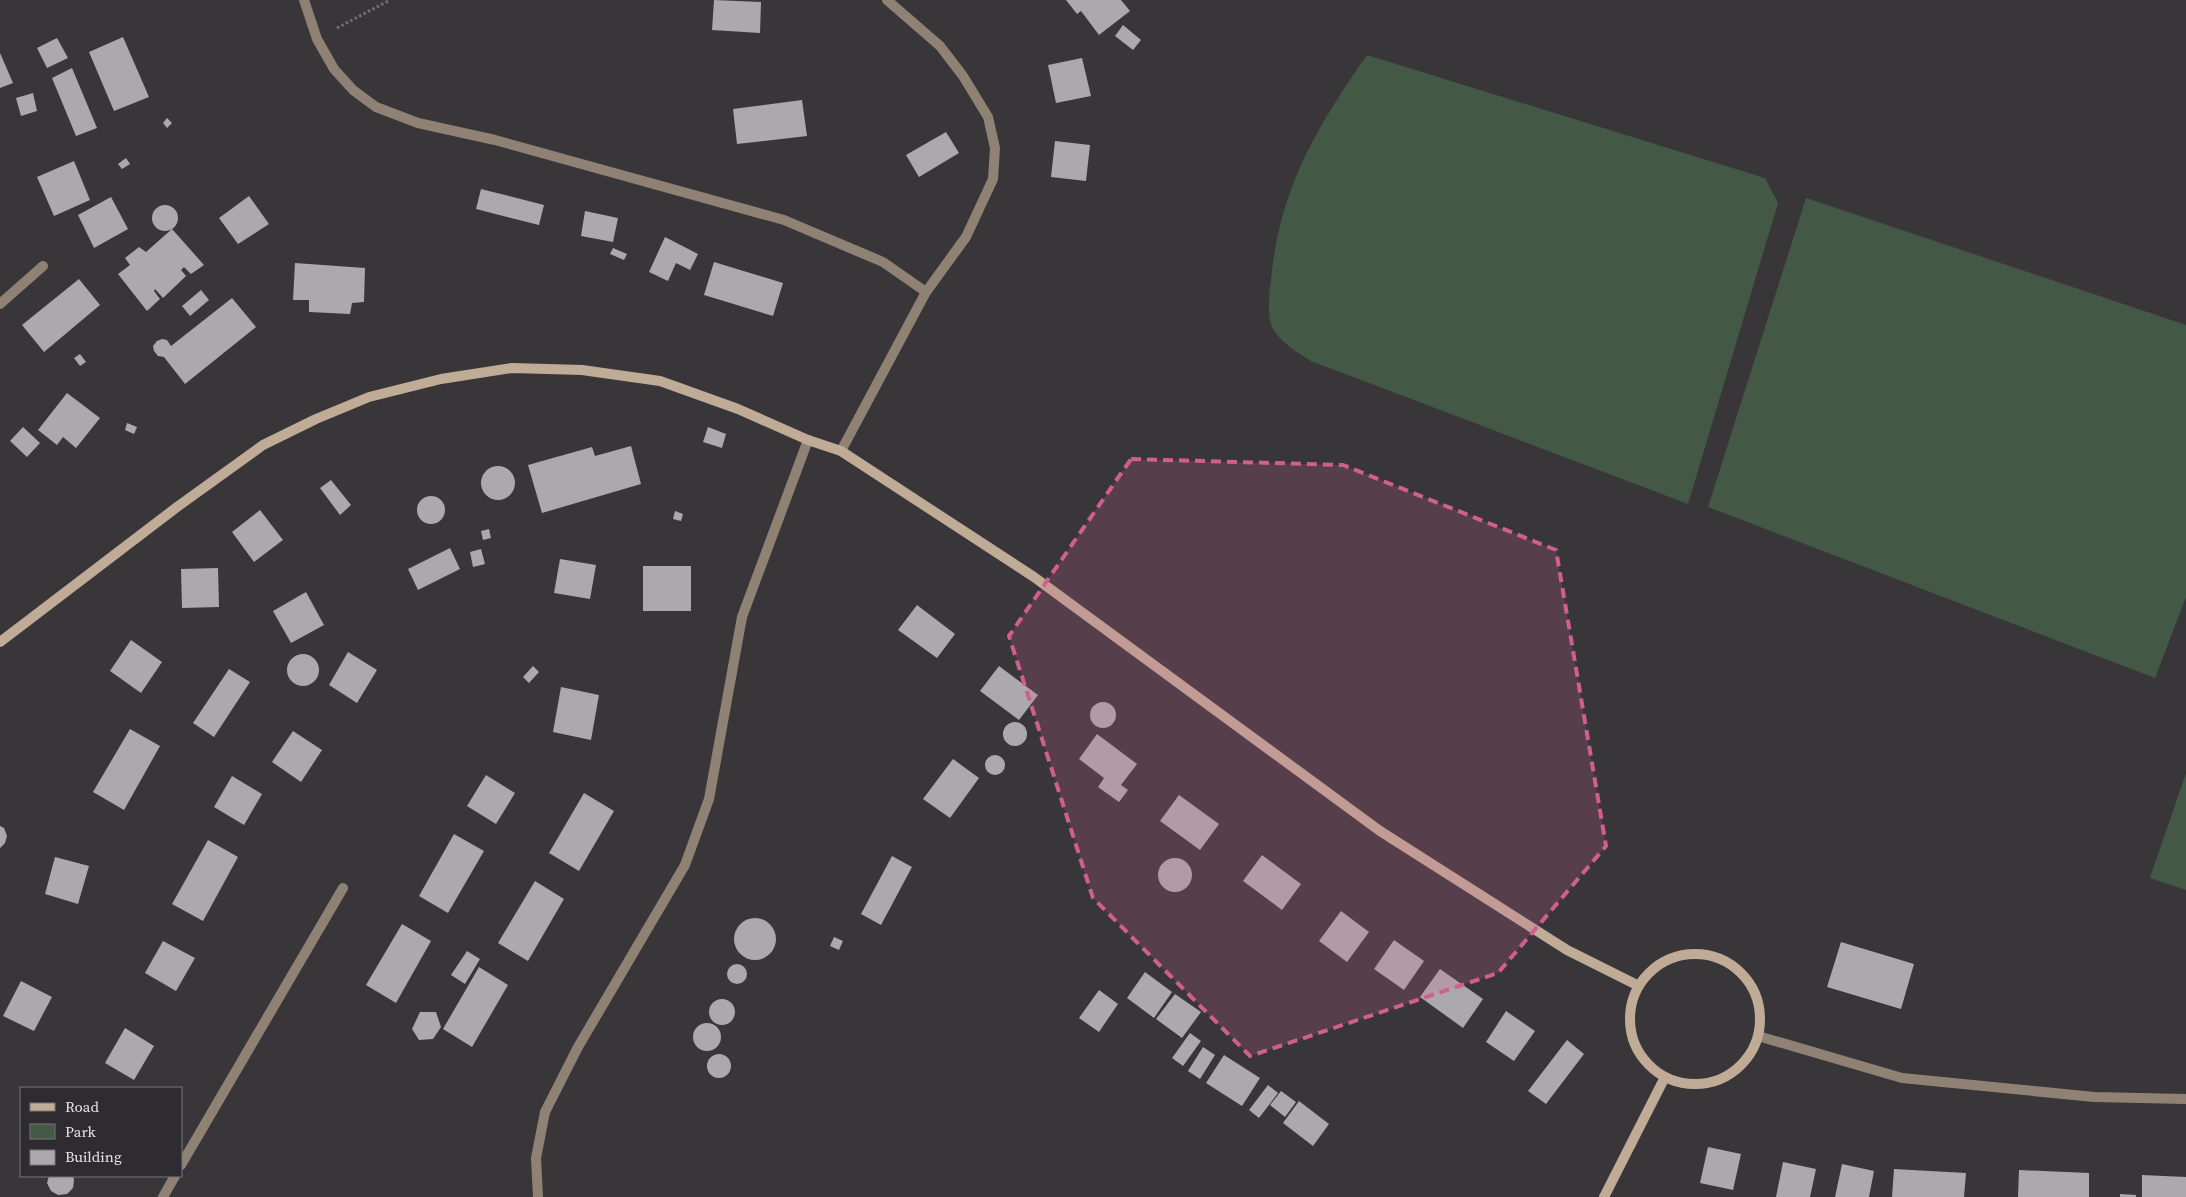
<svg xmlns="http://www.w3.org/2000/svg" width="2186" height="1197" viewBox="0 0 2186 1197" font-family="'Source Serif 4',serif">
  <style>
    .green { fill: #445846 }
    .building { fill: #aca9ae }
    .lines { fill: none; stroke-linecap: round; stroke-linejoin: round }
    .path { stroke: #716f72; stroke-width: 3; stroke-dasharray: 2.5 2.5; stroke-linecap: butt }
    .street { stroke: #8f8275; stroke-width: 10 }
    .secondary { stroke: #c0ab97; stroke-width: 10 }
    .marked { fill: #cf5f8c; fill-opacity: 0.2; stroke: #cf5f8c; stroke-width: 4; stroke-dasharray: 10 6; stroke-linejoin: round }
  </style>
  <rect width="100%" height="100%" fill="#39363a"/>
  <path class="green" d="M 1367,55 L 1765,178 L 1778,203 L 1688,504 L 1311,361 C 1297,352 1282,344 1273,329 C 1267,319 1269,292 1271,280 C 1279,190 1316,128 1367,55 Z
    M 1806,198 L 2186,325 L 2186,597 L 2155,678 L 1708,507 Z
    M 2186,773 L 2186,890 L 2150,878 Z"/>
  <path class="building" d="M 714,0 L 761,2 L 760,33 L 712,30 Z
    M 1066,0 L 1121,0 L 1130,11 L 1099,35 L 1081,11 L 1077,14 Z
    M 1123,25 L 1141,40 L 1133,50 L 1115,36 Z
    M 123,37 L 149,97 L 114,111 L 89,52 Z
    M 57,38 L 68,58 L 47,68 L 37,48 Z
    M 0,53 L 13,83 L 0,88 Z
    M 1082,58 L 1091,96 L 1056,103 L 1048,65 Z
    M 72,68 L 97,128 L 76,136 L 52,78 Z
    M 33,93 L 37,111 L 21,116 L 16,98 Z
    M 802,100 L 807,136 L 737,144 L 733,109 Z
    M 167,118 L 172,123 L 167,128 L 163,123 Z
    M 946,132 L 959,153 L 919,177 L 906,155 Z
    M 1055,141 L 1090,145 L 1086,181 L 1051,177 Z
    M 126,158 L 130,164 L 122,169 L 118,164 Z
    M 74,161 L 90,200 L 54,216 L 37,177 Z
    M 481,189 L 544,205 L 539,225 L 476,209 Z
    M 249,196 L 269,224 L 238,244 L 219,218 Z
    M 111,197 L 128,229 L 94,248 L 78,215 Z
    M152 218a13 13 0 1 1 26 0a13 13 0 1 1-26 0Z
    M 585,211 L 618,218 L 613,242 L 581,236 Z
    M 172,229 L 204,265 L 191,274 L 184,267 L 181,270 L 186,276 L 163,298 L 155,289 L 154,291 L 160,299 L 147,311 L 118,274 L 130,265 L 125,258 L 139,247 L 146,252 Z
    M 665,237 L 698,254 L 690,270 L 676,263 L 668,281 L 649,272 Z
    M 613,248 L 627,254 L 624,260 L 610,254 Z
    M 714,262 L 783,283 L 773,316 L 704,295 Z
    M 295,263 L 365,268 L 364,302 L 352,303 L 350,314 L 309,312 L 309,300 L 293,300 Z
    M 79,279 L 100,305 L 44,352 L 22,325 Z
    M 201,290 L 209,300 L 190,316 L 182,306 Z
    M 232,298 L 256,327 L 185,384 L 164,357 L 158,356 L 154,351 L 153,346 L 157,341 L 162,339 L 167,340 L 171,346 Z
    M 80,354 L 86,362 L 80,366 L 74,358 Z
    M 67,393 L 100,418 L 76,448 L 63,437 L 57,445 L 38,430 Z
    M 127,423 L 137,427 L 134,434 L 125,430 Z
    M 23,427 L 40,443 L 27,457 L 10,441 Z
    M 708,427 L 726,434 L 722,448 L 703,442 Z
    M 631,446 L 641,484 L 542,513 L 528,465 L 592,447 L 595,456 Z
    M481 483a17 17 0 1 1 34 0a17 17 0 1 1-34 0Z
    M 331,480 L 351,505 L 340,515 L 320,488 Z
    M417 510a14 14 0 1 1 28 0a14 14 0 1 1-28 0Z
    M 260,510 L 283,540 L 254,562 L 232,532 Z
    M 675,511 L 683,514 L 681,521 L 673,519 Z
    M 489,529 L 491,538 L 483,540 L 481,531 Z
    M 450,548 L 460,569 L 418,590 L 408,569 Z
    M 481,549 L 485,564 L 473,567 L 470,552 Z
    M 560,559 L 596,565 L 590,599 L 554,593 Z
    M 643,566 L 691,566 L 691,611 L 643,611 Z
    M 218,568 L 219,607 L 182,608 L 181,569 Z
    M 306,592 L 324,625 L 291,643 L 273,611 Z
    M 917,605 L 955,634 L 937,658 L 898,630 Z
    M 131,640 L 162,662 L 141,693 L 110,671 Z
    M 348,652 L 377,670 L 357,703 L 329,685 Z
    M287 670a16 16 0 1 1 32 0a16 16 0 1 1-32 0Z
    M 533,666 L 539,672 L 529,683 L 523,677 Z
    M 999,666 L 1038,695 L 1019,720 L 980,691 Z
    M 229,669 L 250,682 L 214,737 L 193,723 Z
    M 561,687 L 599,695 L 591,740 L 553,732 Z
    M1090 715a13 13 0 1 1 26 0a13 13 0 1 1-26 0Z
    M1003 734a12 12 0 1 1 24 0a12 12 0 1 1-24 0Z
    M 130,729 L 160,746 L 124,810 L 93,792 Z
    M 293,731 L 322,750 L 301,782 L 272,762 Z
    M 1097,734 L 1137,764 L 1121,785 L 1128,790 L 1119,802 L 1098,787 L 1104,778 L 1079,759 Z
    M985 765a10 10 0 1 1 20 0a10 10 0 1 1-20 0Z
    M 953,759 L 979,778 L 950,818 L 923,799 Z
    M 486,775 L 515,793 L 496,824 L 467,806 Z
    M 232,776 L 262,794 L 244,825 L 214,807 Z
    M 584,793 L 614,811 L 579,871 L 549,853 Z
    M 1179,795 L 1219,824 L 1200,850 L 1160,821 Z
    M 0,826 L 4,828 L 7,836 L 5,843 L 0,848 Z
    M 454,834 L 484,851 L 448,913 L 419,896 Z
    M 208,840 L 238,857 L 203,921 L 172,904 Z
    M 1262,855 L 1301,884 L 1282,910 L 1243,881 Z
    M 892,856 L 912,867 L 881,925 L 861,914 Z
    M 55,857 L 89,866 L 78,904 L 45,894 Z
    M1158 875a17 17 0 1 1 34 0a17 17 0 1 1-34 0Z
    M 535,881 L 564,899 L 528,961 L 498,943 Z
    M 1341,911 L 1369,932 L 1347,962 L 1319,941 Z
    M734 939a21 21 0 1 1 42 0a21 21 0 1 1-42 0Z
    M 402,924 L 431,941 L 396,1003 L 366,985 Z
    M 834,937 L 843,941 L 839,950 L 830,946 Z
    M 1394,940 L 1424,961 L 1404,990 L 1374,969 Z
    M 163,941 L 195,958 L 176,991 L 145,973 Z
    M 1841,942 L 1914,964 L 1901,1009 L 1827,987 Z
    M 467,951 L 480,959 L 465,984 L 451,975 Z
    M727 974a10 10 0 1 1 20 0a10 10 0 1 1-20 0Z
    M 479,967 L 508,985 L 472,1047 L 443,1029 Z
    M 1440,969 L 1483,999 L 1463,1028 L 1420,997 Z
    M 1145,972 L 1172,992 L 1154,1018 L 1127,998 Z
    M 21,981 L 52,997 L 34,1031 L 3,1016 Z
    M 1099,990 L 1118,1004 L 1099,1032 L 1079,1018 Z
    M 1175,994 L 1201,1012 L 1182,1038 L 1156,1019 Z
    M709 1012a13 13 0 1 1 26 0a13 13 0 1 1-26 0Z
    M 1506,1011 L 1535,1031 L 1514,1061 L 1486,1042 Z
    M 420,1012 L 436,1012 L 441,1027 L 433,1039 L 419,1040 L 412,1029 Z
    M693 1037a14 14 0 1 1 28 0a14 14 0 1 1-28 0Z
    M 125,1028 L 154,1046 L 134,1080 L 105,1063 Z
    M 1190,1033 L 1201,1041 L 1183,1066 L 1172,1058 Z
    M 1567,1040 L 1584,1054 L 1546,1104 L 1528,1091 Z
    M 1203,1047 L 1215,1055 L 1200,1079 L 1188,1071 Z
    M707 1066a12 12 0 1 1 24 0a12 12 0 1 1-24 0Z
    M 1224,1055 L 1260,1078 L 1242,1106 L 1206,1083 Z
    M 1268,1085 L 1278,1093 L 1259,1118 L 1249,1110 Z
    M 1281,1091 L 1296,1102 L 1285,1117 L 1270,1105 Z
    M 1299,1101 L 1329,1124 L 1313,1146 L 1283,1123 Z
    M 1708,1147 L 1741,1154 L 1733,1190 L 1700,1183 Z
    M 1783,1162 L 1816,1169 L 1810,1197 L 1776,1197 Z
    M 1842,1164 L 1874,1171 L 1869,1197 L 1835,1197 Z
    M 1894,1169 L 1966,1173 L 1964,1197 L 1892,1197 Z
    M 2019,1170 L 2089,1173 L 2089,1197 L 2018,1197 Z
    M 2142,1175 L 2186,1177 L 2186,1197 L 2142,1197 Z
    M 49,1176 L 73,1176 L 74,1180 L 73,1188 L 67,1194 L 58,1195 L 51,1191 L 47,1183 Z
    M 2120,1194 L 2136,1195 L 2136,1197 L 2120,1197 Z"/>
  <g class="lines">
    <path class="path" d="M 337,28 L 390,0"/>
    <path class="street" d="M 304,0 L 317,39 L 334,69 L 353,90 L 376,107 L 418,123 L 495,140 L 784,220 L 883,262 L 926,292
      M 0,304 L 43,266
      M 841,451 L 926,292 L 966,237 L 993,179 L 995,148 L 988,117 L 963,76 L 940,46 L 887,0
      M 1758,1036 L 1902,1078 L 2094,1097 L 2186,1099
      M 181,1165 L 343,888
      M 163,1197 L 175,1176
      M 538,1197 L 536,1158 L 545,1112 L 578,1047 L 685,865 L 709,799 L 742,617 L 808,440"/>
    <path class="secondary" d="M 0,642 L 177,507 L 263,445 L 316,419 L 369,397 L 441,379 L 512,368 L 582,370 L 660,381 L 738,409 L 808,440 L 841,451 L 1034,577 L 1380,831 L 1567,950 L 1639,986
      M1630 1019a65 65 0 1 1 130 0a65 65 0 1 1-130 0Z
      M 1604,1197 L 1665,1077"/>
  </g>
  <path class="marked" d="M 1131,459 L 1343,465 L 1556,550 L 1606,846 L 1498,973 L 1250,1056 L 1093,898 L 1009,636 Z"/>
  <rect x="20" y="1087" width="162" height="90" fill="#2e2c30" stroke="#787679"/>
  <rect x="30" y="1103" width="25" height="8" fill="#c0ab97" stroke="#787679"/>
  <text x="65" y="1112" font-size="15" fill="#e6e4e7">Road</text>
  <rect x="30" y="1124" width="25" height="15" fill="#445846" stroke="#787679"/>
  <text x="65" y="1137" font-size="15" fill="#e6e4e7">Park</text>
  <rect x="30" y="1150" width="25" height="15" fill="#aca9ae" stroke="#787679"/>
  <text x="65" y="1162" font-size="15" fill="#e6e4e7">Building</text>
</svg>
